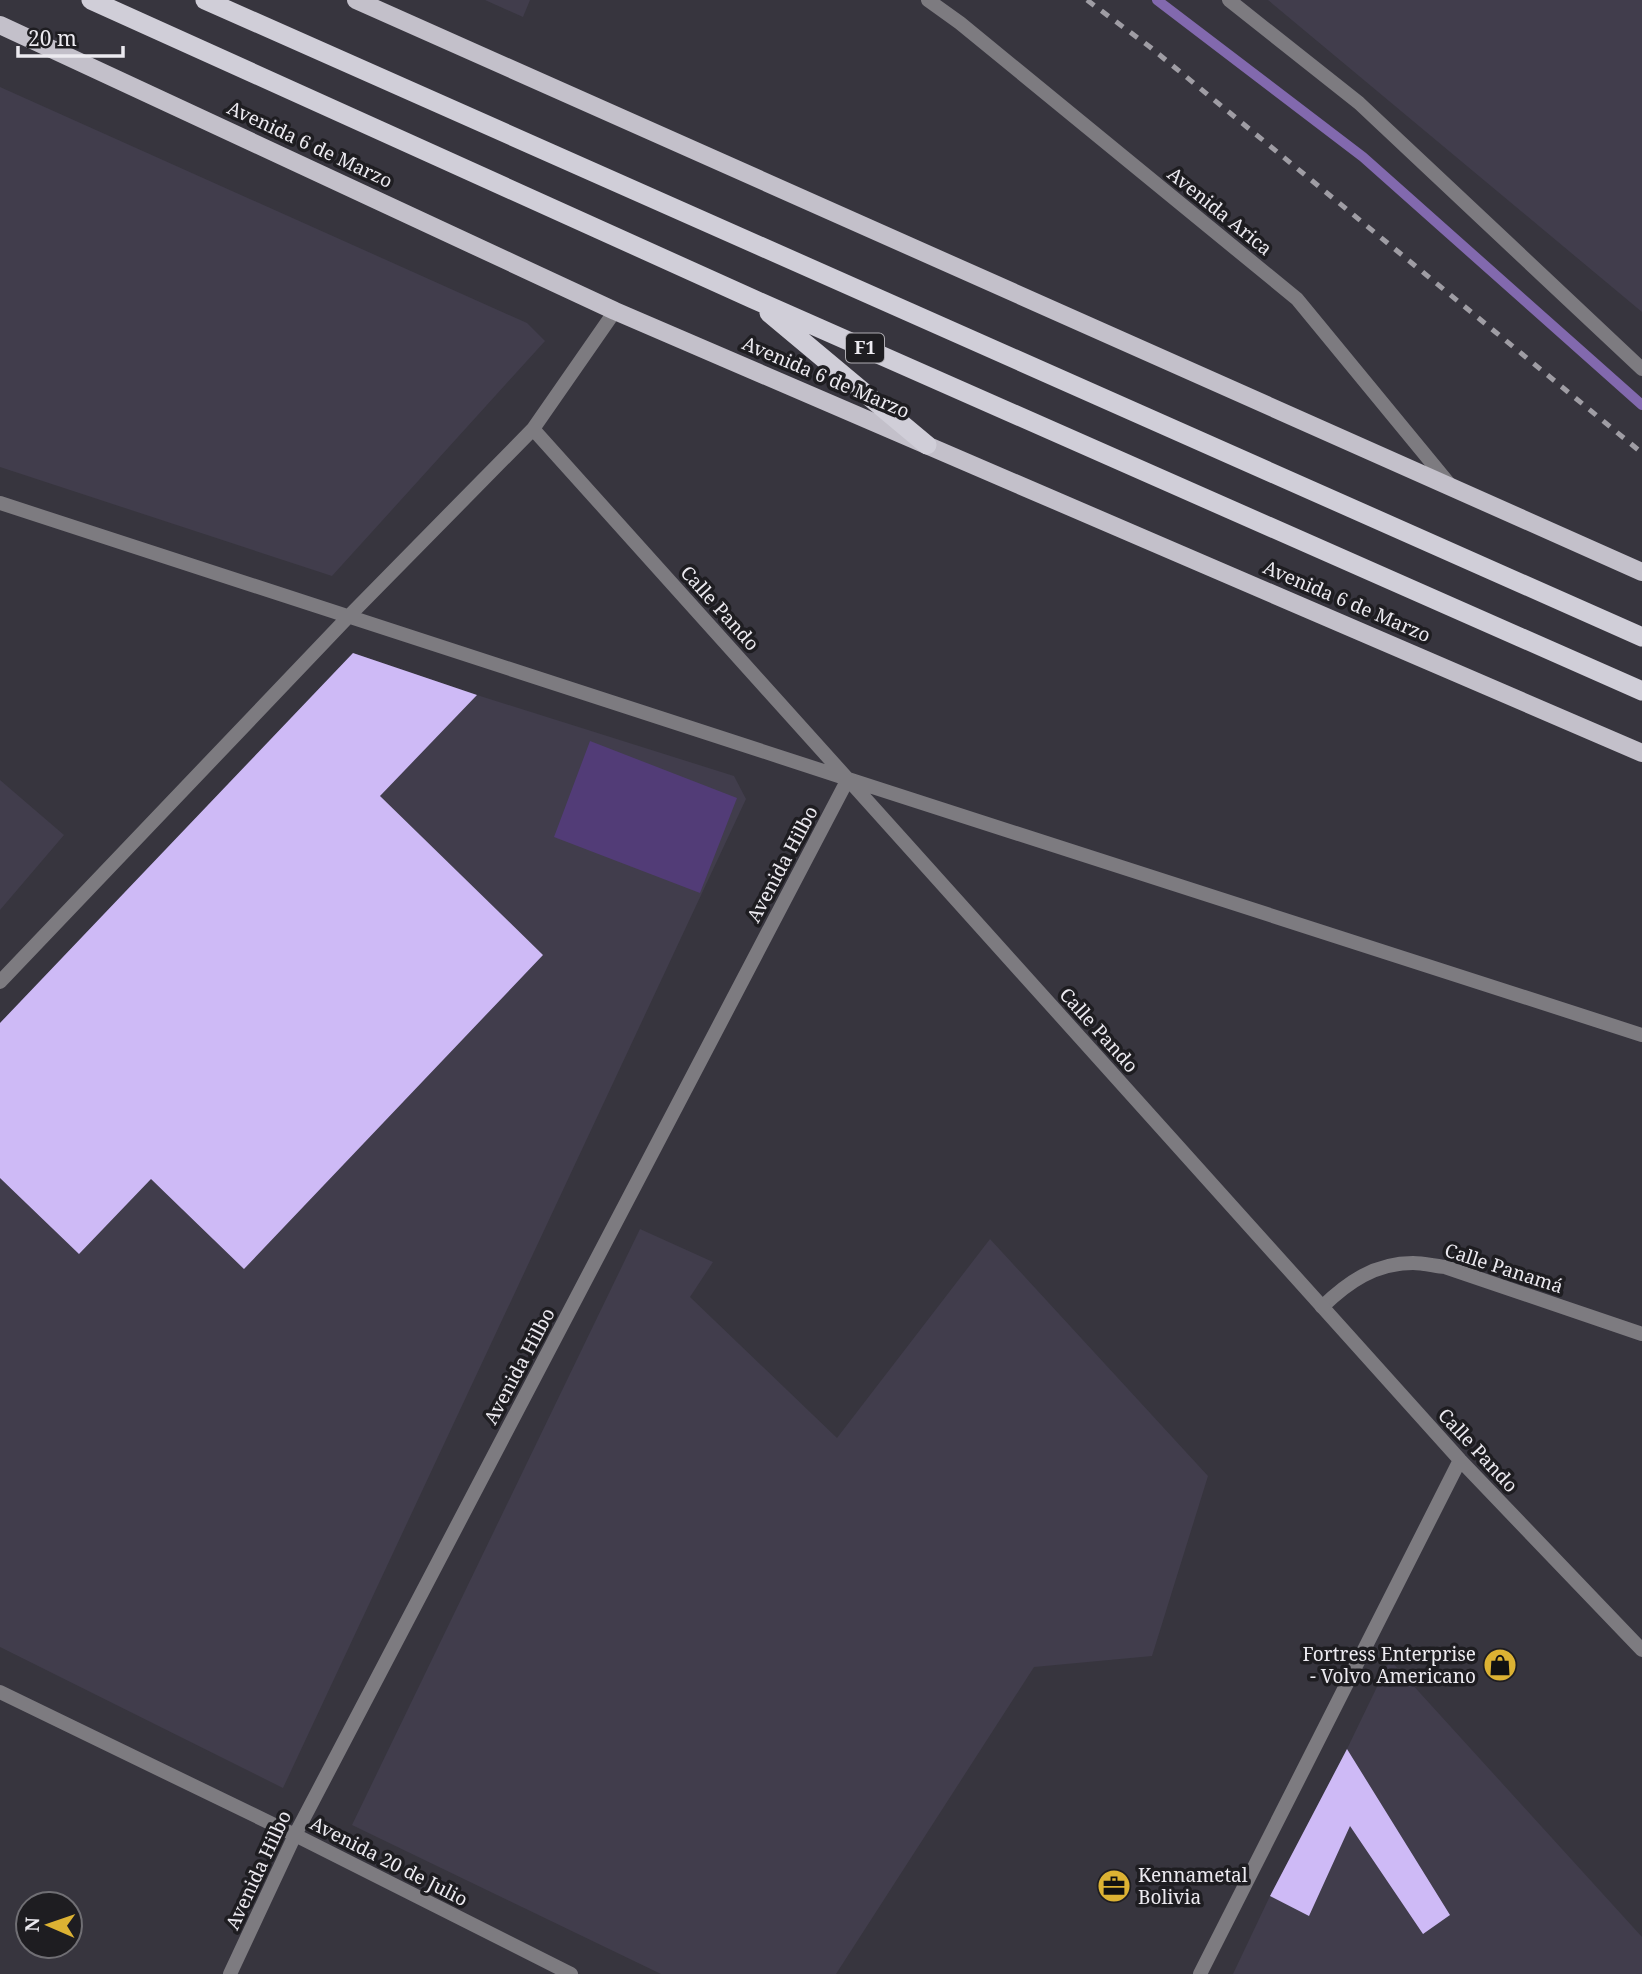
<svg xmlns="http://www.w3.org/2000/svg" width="1642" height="1974" viewBox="0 0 1642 1974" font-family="'Noto Serif',serif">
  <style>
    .built { fill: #413d4c }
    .green { fill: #523c77 }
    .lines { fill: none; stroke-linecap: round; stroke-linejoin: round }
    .stream { stroke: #8269ae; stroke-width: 10 }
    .building { fill: #cebaf6 }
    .service { stroke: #7d7b80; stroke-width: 14 }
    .minor { stroke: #7d7b80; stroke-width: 14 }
    .primary { stroke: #c3c0ca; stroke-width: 18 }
    .trunk { stroke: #d0ced8; stroke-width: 19 }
    .rail { stroke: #9f9da4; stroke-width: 5; stroke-dasharray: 9 9; stroke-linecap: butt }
    .labels { text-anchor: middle; stroke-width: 7; stroke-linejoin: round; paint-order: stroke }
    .shield { fill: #1e1d21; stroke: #aeacb2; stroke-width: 2 }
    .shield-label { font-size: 18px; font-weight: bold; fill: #eceaf0 }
    .street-label { font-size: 19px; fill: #eceaf0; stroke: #1e1d21 }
    .poi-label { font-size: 19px; fill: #eceaf0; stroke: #1e1d21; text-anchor: end }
  </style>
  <rect width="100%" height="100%" fill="#37353e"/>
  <path class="built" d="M 485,0 L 530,0 L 523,17 Z
    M 1268,0 L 1642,0 L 1642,312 Z
    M 0,87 L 527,323 L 545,341 L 332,576 L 0,467 Z
    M 353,653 L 477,695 L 734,776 L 746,799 L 283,1788 L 0,1647 L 0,1023 Z
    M 0,780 L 64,835 L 0,910 Z
    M 640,1229 L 713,1262 L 690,1297 L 837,1438 L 990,1239 L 1208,1476 L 1152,1656 L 1034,1667 L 836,1974 L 661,1974 L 352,1825 Z
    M 1390,1660 L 1642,1937 L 1642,1974 L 1233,1974 L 1270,1896 L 1347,1749 Z"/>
  <path class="green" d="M 590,741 L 737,798 L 700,893 L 554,837 Z"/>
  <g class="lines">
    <path class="stream" d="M 1157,0 L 1363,157 L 1642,405"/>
  </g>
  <path class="building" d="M 353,653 L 477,695 L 380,796 L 543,955 L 244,1269 L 151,1179 L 79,1254 L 0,1178 L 0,1023 Z
    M 1347,1749 L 1450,1915 L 1423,1934 L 1350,1826 L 1309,1916 L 1270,1896 Z"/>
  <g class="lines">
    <path class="service" d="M 1322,1307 C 1348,1282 1375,1263 1413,1263 C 1423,1263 1435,1266 1445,1267 L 1642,1334"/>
    <path class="minor" d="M 928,0 L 960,23 L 1297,299 L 1450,485
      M 1229,0 L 1359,103 L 1642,369
      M 533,429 L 1460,1460 L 1642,1650
      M 0,503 L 848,779 L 1642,1035
      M 0,982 L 349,616 L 533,429 L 615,311
      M 0,1692 L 295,1835 L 571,1974
      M 230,1974 L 295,1835 L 848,779
      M 1200,1974 L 1460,1460"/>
    <path class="primary" d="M 356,0 L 1642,572
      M 0,25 L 615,311 L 1642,753"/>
    <path class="trunk" d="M 91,0 L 753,299 L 1642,691
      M 205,0 L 1642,637
      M 769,313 L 927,445"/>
    <path class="rail" d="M 1087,0 L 1150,47 L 1642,453"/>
  </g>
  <defs>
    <symbol id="shop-disc" viewBox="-11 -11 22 22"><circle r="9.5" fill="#dcb233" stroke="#1e1d21"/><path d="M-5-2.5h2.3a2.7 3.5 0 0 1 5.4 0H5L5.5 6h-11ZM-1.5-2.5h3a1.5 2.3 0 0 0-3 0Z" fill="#111"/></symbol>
    <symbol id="office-disc" viewBox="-11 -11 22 22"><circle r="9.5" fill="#dcb233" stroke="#1e1d21"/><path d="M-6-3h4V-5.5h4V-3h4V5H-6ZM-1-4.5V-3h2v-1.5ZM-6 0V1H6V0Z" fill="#111"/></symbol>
  </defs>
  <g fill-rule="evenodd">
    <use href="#shop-disc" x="1481" y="1646" width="38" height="38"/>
    <use href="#office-disc" x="1095" y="1867" width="38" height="38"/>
  </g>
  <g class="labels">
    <rect class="shield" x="846" y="333.5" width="38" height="29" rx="5"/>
    <g class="shield-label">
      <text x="865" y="354">F1</text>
    </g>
    <g class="street-label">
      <text transform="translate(310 144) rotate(25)" y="7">Avenida 6 de Marzo</text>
      <text transform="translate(1220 211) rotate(39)" y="7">Avenida Arica</text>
      <text transform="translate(826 377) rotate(23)" y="7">Avenida 6 de Marzo</text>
      <text transform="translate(1347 601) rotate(23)" y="7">Avenida 6 de Marzo</text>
      <text transform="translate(720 608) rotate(48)" y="7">Calle Pando</text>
      <text transform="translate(782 864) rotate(-62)" y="7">Avenida Hilbo</text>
      <text transform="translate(1099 1030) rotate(48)" y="7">Calle Pando</text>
      <text transform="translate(1504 1268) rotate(18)" y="7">Calle Panamá</text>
      <text transform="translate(519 1366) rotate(-62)" y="7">Avenida Hilbo</text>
      <text transform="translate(1478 1450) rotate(47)" y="7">Calle Pando</text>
      <text transform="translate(389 1861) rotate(27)" y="7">Avenida 20 de Julio</text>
      <text transform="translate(258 1870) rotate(-65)" y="7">Avenida Hilbo</text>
    </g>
    <g class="poi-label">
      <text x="1476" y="1661">Fortress Enterprise<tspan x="1476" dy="22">- Volvo Americano</tspan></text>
      <text x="1138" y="1882" text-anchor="start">Kennametal<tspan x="1138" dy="22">Bolivia</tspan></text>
    </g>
  </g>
  <g transform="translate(49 1925) rotate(272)"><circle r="33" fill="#1e1d21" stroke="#706f74" stroke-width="2"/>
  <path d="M0-5L12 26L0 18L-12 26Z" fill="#dcb233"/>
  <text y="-10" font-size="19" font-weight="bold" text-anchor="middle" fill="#eceaf0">N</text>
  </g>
  <path d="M18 46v10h105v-10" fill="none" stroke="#eceaf0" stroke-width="3.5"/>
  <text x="28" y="46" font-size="21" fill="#eceaf0" stroke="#1e1d21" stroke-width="5" paint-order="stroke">20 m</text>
</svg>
